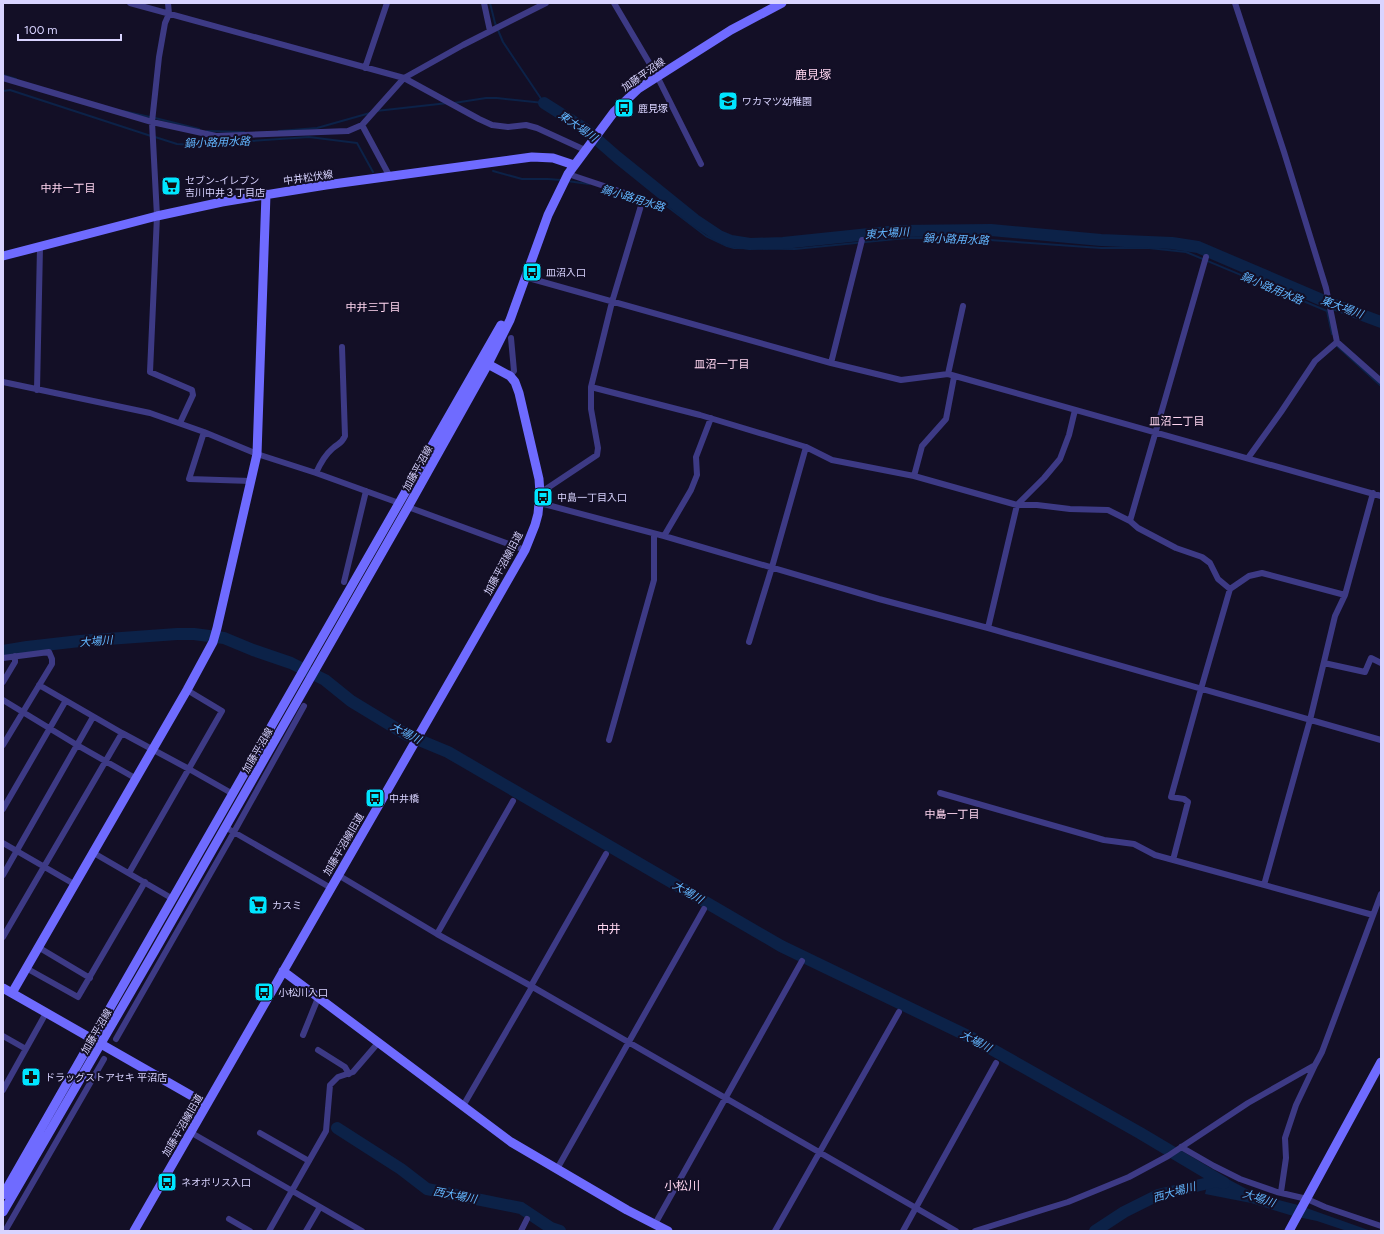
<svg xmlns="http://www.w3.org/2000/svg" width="1384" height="1234" viewBox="0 0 1384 1234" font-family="Figtree,'Noto Sans JP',sans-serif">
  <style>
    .water { fill: #0c2248 }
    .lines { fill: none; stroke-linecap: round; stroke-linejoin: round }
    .stream { stroke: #0c2248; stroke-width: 2 }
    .river { stroke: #0c2248; stroke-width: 12 }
    .street { stroke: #3d3a85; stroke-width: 6 }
    .secondary { stroke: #6f6bff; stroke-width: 9 }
    .labels { text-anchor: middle; stroke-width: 4; stroke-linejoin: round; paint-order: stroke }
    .street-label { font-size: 10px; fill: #d9d4ff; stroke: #130f26 }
    .poi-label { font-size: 10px; fill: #d9d4ff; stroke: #130f26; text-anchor: start }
    .water-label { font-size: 11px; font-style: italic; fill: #62b6ff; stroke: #130f26 }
    .neighbourhood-label { font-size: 11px; fill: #ffd6f0; stroke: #130f26 }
    .quarter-label { font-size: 12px; fill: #ffd6f0; stroke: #130f26 }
  </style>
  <rect width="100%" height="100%" fill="#130f26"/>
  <path class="water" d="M 1211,1170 L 1256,1194 L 1298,1205 L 1371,1231 L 1347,1231 L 1317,1221 L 1293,1216 L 1251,1203 L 1205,1194 Z"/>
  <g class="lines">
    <path class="stream" d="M 490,3 L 495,23 L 503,42 L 544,103
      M 3,75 L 16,79
      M 3,91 L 10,90 L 151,136
      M 454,103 L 486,98 L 497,98 L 544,103
      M 123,111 L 150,117
      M 376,111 L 448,103
      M 155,118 L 199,129
      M 207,131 L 244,132
      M 279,131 L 317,128 L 370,113
      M 155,137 L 177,144 L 195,145 L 309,137 L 357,143 L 373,172
      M 493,171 L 522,179 L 548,179 L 561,180
      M 567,181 L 589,184
      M 645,200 L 668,207 L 706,236 L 727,246 L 734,248 L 795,249 L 906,238 L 961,238 L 1101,248 L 1149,248 L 1186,252 L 1327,311 L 1332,334
      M 1336,345 L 1381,386"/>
    <path class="river" d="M 544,103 L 585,129 L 617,157 L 695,220 L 719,236 L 731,241 L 750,244 L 783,243 L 898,231 L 991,230 L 1101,240 L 1172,243 L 1198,247 L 1322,300 L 1381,322
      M 3,651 L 27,647 L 80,641 L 177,634 L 194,634 L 224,638 L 253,650 L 291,663 L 325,680 L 351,701 L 407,735 L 448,752 L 781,946 L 972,1038 L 1140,1133 L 1224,1183
      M 337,1128 L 401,1169 L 427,1189 L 521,1208 L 551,1228 L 560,1231
      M 1095,1231 L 1124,1212 L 1158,1195 L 1217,1181 L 1222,1183"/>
    <path class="street" d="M 130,3 L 404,78 L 479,119 L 492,125 L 508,127 L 526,125 L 537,128 L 585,150
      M 168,3 L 169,14 L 165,23 L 159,57 L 152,122 L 157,216 L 150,372 L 192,390 L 193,395 L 180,423
      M 484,3 L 490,31
      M 614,3 L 657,76 L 701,164
      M 1235,3 L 1284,152 L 1326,288 L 1337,342 L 1381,381
      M 365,68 L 387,3
      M 3,78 L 152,122 L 216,136 L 348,131 L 362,125
      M 390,177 L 362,125 L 404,78 L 463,45 L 546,3
      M 525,277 L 831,363 L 901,380 L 948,374 L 1381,496
      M 831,363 L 862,240
      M 948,374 L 963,306
      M 510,376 L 514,371 L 511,338
      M 3,382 L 150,413 L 204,432 L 257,454 L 316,473 L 399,503
      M 591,387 L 700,415 L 806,447 L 832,460 L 914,476 L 1017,505 L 1037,505 L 1070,509 L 1108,510 L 1130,521 L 1138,528 L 1176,548 L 1202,557 L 1210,563 L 1218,579 L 1230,589
      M 37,390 L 40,247
      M 204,432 L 189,479 L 251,481
      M 1248,458 L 1281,412 L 1315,361 L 1337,342
      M 316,473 C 320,464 325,455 332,449 C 338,443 341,445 345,436 L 342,347
      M 914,476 L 922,446 L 946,419 L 954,377
      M 540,493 L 597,455 L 598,448 L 591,409 L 591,387 L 612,302 L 643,199 L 568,174
      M 540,503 L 664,536 L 879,599 L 988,628 L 1381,740
      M 408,507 L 525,550
      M 1130,521 L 1206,257
      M 664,536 L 691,490 L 697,475 L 696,457 L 711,418
      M 344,582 L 366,491
      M 988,628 L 1017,505 L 1044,478 L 1060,459 L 1069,435 L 1075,410
      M 749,642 L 772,567 L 806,447
      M 3,658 L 49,652 L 52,659 L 52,664 L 3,745
      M 1324,663 L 1365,672 L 1371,658 L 1381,663
      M 3,682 L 15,662 L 15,656
      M 39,685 L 122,733 L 189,769 L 233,794
      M 3,700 L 77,745 L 135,778
      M 609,740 L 654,580 L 654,534
      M 940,793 L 1104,840 L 1134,844 L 1155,855 L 1373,915
      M 3,809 L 65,702
      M 225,827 L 331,888
      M 3,843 L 74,884
      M 92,852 L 173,899
      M 1173,860 L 1188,802 L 1184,799 L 1171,797 L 1201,689 L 1230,589 L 1249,576 L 1262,573 L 1345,595
      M 129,873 L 222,711 L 187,690
      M 3,875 L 93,717
      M 338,875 L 437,934 L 531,986 L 956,1231
      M 1264,885 L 1310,720 L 1335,616 L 1345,595 L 1373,493
      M 437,934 L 513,801
      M 3,937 L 122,733
      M 38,947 L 90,978
      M 26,968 L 78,997 L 145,882
      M 531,986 L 606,854
      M 303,1035 L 318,998
      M 3,1036 L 26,1049
      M 116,1039 L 234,832 L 304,706
      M 318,1050 L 345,1067 L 349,1074
      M 3,1090 L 46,1013
      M 463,1106 L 532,987
      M 190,1132 L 362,1231
      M 260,1133 L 309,1161
      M 1181,1147 L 1214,1166 L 1240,1179 L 1277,1192 L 1307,1199 L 1325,1207 L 1381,1226
      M 557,1169 L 704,909
      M 1281,1192 L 1286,1158 L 1285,1138 L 1296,1105 L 1315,1065
      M 229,1219 L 250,1231
      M 655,1224 L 802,961
      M 5,1231 L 104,1059
      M 269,1231 L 326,1131 L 330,1085 L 338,1077 L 353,1072 L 378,1043
      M 306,1231 L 320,1207
      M 521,1231 L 527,1219
      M 775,1231 L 899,1012
      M 903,1231 L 996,1063
      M 975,1231 L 1068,1202 L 1129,1177 L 1168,1156 L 1248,1103 L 1315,1065 L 1322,1052 L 1381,894"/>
    <path class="secondary" d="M 3,256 L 157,216 L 222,202 L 326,185 L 532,157 L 553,158 L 574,165
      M 283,971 L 511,1142 L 627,1210 L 668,1231
      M 3,988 L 206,1104
      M 12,993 L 187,690 L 213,642 L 217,628 L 257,454 L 266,194
      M 3,1195 L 501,325
      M 3,1212 L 154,952 L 408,507 L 488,364 L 510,320 L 548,215 L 568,174 L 614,112 L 638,89 L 731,30 L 782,3
      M 134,1231 L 461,662 L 525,550 L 535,525 L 538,514 L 540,493 L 539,479 L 519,393 L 515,382 L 510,376 L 484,362
      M 1289,1231 L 1381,1062"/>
  </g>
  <defs>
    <symbol id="school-square" viewBox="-11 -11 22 22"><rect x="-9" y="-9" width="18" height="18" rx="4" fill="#00e5ff" stroke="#130f26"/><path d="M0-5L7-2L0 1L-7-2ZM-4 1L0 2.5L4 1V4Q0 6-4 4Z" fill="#111"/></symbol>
    <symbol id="bus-square" viewBox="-11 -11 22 22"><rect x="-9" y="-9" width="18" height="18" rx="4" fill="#00e5ff" stroke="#130f26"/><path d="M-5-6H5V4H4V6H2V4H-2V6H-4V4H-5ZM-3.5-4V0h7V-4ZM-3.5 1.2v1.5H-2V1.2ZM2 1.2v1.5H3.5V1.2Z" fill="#111"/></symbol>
    <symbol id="supermarket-square" viewBox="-11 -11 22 22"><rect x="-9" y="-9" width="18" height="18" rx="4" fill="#00e5ff" stroke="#130f26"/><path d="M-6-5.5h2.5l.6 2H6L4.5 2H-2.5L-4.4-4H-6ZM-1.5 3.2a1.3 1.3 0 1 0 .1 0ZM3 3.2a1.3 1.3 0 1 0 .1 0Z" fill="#111"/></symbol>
    <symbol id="pharmacy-square" viewBox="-11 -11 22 22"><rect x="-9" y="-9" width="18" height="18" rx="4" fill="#00e5ff" stroke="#130f26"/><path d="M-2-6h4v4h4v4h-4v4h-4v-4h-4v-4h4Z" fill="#111"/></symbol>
  </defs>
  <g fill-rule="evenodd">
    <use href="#school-square" x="717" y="90" width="22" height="22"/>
    <use href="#bus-square" x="613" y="97" width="22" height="22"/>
    <use href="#supermarket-square" x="160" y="175" width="22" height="22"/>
    <use href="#bus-square" x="521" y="261" width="22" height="22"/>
    <use href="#bus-square" x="532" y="486" width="22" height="22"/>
    <use href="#bus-square" x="364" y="787" width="22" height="22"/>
    <use href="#supermarket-square" x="247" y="894" width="22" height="22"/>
    <use href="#bus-square" x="253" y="981" width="22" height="22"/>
    <use href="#pharmacy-square" x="20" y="1066" width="22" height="22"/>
    <use href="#bus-square" x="156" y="1171" width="22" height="22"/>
  </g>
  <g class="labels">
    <g class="street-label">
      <text transform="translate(643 74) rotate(-35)" y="4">加藤平沼線</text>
      <text transform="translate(308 177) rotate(-8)" y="4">中井松伏線</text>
      <text transform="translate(417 468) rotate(-61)" y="4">加藤平沼線</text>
      <text transform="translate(503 563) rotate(-62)" y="4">加藤平沼線旧道</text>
      <text transform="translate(257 750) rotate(-60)" y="4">加藤平沼線</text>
      <text transform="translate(343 844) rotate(-60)" y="4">加藤平沼線旧道</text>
      <text transform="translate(96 1031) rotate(-60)" y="4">加藤平沼線</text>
      <text transform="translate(182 1125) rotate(-60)" y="4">加藤平沼線旧道</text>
    </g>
    <g class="poi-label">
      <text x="742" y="105">ワカマツ幼稚園</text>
      <text x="638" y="112">鹿見塚</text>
      <text x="185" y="184">セブン-イレブン<tspan x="185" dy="12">吉川中井３丁目店</tspan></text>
      <text x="546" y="276">皿沼入口</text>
      <text x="557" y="501">中島一丁目入口</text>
      <text x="389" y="802">中井橋</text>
      <text x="272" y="909">カスミ</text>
      <text x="278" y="996">小松川入口</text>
      <text x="45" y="1081">ドラッグストアセキ 平沼店</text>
      <text x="181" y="1186">ネオポリス入口</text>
    </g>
    <g class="water-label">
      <text transform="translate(578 126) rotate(35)" y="4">東大場川</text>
      <text transform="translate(217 142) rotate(-2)" y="4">鍋小路用水路</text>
      <text transform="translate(633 198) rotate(17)" y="4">鍋小路用水路</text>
      <text transform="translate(887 233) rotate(-4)" y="4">東大場川</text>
      <text transform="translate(956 239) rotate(2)" y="4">鍋小路用水路</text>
      <text transform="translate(1272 288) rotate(23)" y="4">鍋小路用水路</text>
      <text transform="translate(1342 307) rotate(20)" y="4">東大場川</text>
      <text transform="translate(96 641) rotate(-4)" y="4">大場川</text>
      <text transform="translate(406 733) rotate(27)" y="4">大場川</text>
      <text transform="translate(688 892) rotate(30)" y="4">大場川</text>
      <text transform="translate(976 1041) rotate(28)" y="4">大場川</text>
      <text transform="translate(1174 1192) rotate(-16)" y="4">西大場川</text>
      <text transform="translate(455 1195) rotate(11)" y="4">西大場川</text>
      <text transform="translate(1259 1198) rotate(18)" y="4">大場川</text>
    </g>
    <g class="neighbourhood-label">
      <text x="68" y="192">中井一丁目</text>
      <text x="373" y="311">中井三丁目</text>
      <text x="722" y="368">皿沼一丁目</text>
      <text x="1177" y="425">皿沼二丁目</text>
      <text x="952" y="818">中島一丁目</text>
    </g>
    <g class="quarter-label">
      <text x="813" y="79">鹿見塚</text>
      <text x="609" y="933">中井</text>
      <text x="682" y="1190">小松川</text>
    </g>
  </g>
  <rect width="1384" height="1234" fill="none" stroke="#d9d4ff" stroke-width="8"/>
  <path d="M18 34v6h103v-6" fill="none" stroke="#d9d4ff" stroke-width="2"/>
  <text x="24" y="34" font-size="12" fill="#d9d4ff" stroke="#130f26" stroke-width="3" paint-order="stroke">100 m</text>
</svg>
